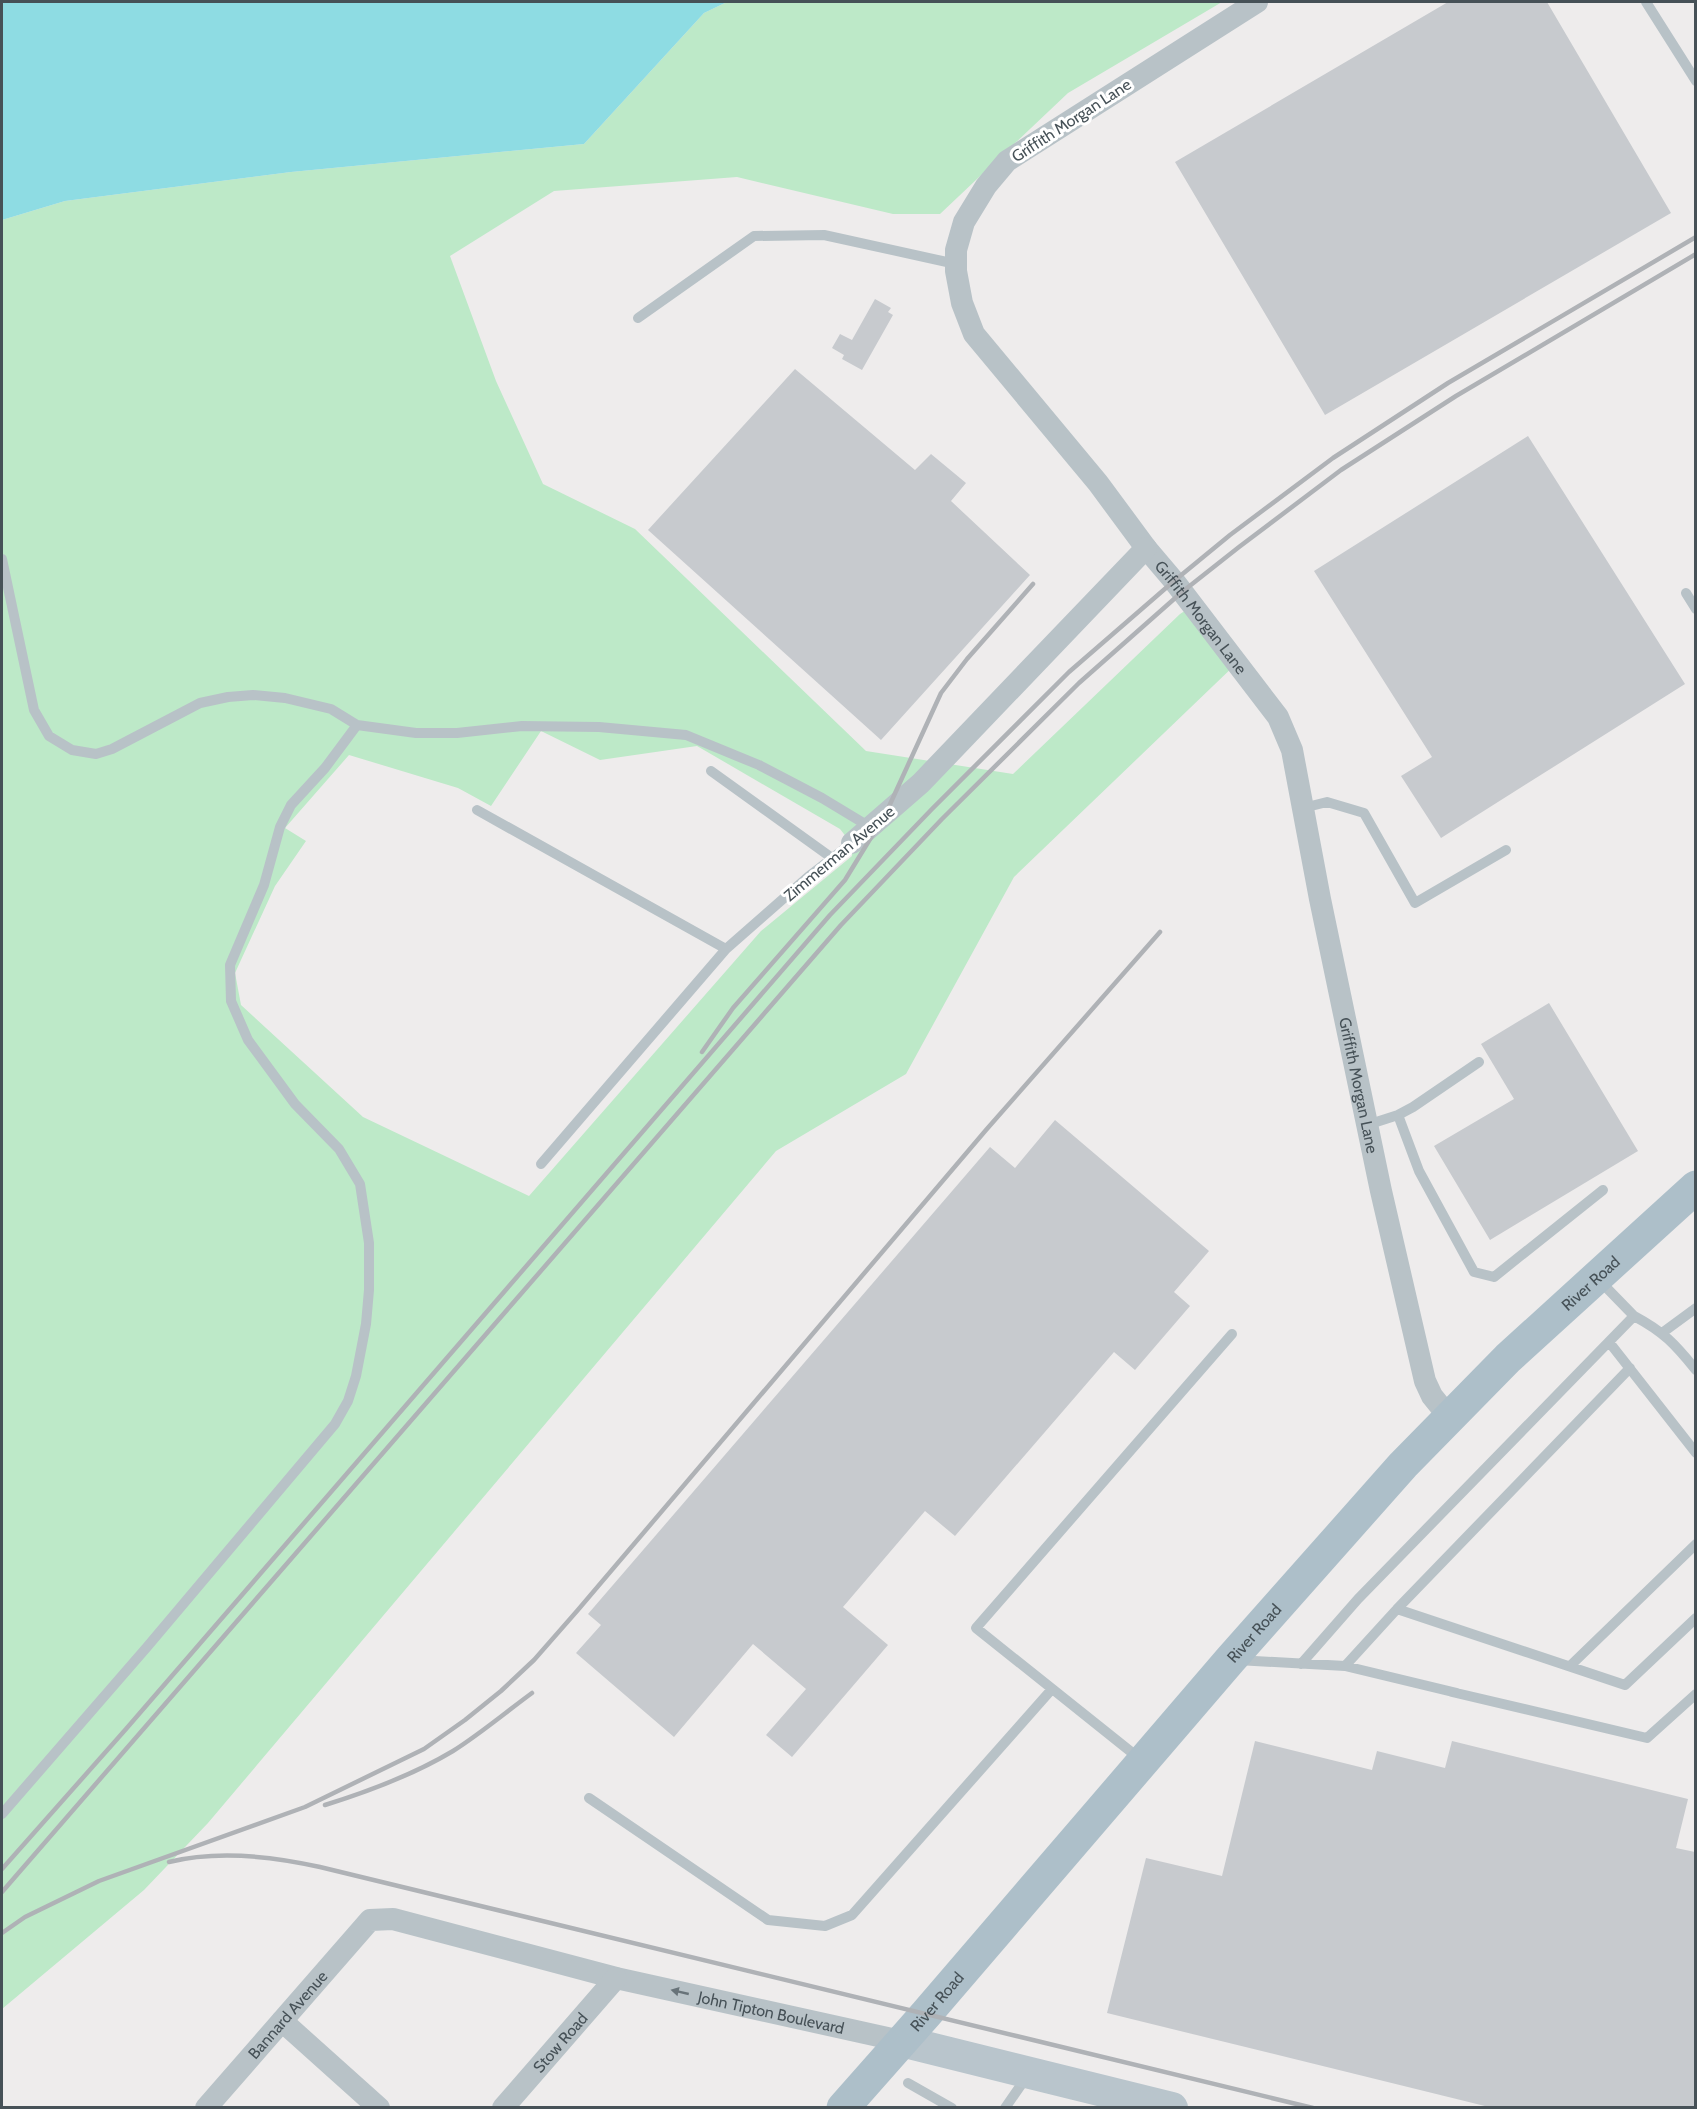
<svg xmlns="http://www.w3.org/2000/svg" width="1697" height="2109" viewBox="0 0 1697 2109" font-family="Cabin,sans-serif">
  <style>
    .green { fill: #bde9c8; fill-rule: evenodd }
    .water { fill: #8edce3 }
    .building { fill: #c7cace }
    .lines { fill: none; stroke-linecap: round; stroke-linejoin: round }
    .lane { stroke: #b8c2c7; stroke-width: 10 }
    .street { stroke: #b8c2c7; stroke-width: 22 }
    .secondary { stroke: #b9c5cc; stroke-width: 32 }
    .primary { stroke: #adbfc9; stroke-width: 33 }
    .rail { stroke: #afb2b6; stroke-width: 4.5 }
    .oneway { fill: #687379 }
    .labels { text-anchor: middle; stroke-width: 6; stroke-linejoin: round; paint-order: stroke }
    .street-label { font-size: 16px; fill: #465157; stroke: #fff }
  </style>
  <rect width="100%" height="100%" fill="#eeecec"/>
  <path class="green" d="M 727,2 L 1222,2 L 1068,93 L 940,214 L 893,214 L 737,177 L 554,191 L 450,256 L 496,381 L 543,484 L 635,529 L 866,751 L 1013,774 L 1180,614 L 1194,605 L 1238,662 L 1014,877 L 906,1074 L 776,1151 L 208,1823 L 144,1890 L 2,2009 L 2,220 L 65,201 L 291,172 L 584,144 L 704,13 ZM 541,731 L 600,760 L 697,746 L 840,829 L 851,843 L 852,856 L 761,931 L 529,1196 L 363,1117 L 241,1005 L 235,973 L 275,886 L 306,841 L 285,828 L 349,755 L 458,788 L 491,806 Z"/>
  <path class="water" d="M 2,2 L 727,2 L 704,13 L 584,144 L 291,172 L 65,201 L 2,220 Z"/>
  <path class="building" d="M 1448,2 L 1547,2 L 1671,213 L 1325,415 L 1175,162 Z
    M 875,299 L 891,308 L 888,312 L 893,315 L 862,370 L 842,359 L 844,355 L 832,348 L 840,334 L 852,340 Z
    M 795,369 L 915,470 L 931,454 L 966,483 L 951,501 L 1030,575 L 881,740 L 648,530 Z
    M 1528,436 L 1685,684 L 1441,838 L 1401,776 L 1432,757 L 1314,571 Z
    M 1549,1003 L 1638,1151 L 1490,1240 L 1434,1146 L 1514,1099 L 1481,1044 Z
    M 1055,1120 L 1209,1251 L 1174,1292 L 1190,1306 L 1135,1370 L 1114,1352 L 955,1536 L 925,1511 L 843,1607 L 888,1645 L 792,1757 L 766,1735 L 806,1689 L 753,1644 L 674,1737 L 576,1653 L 601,1625 L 588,1614 L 990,1147 L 1015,1168 Z
    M 1255,1741 L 1372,1770 L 1377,1751 L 1445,1768 L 1452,1741 L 1688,1799 L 1676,1848 L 1695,1852 L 1695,2108 L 1493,2108 L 1107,2013 L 1146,1858 L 1222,1876 Z"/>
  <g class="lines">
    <path class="lane" d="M 1646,2 L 1696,81
      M 638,318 L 754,236 L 824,235 L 956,264
      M 2,559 L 34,710 L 49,736 L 72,750 L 96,754 L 112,749 L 200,703 L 228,697 L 253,695 L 285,698 L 331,709 L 357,725
      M 1686,593 L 1696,609
      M 711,771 L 832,858
      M 1303,808 L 1327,802 L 1364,813 L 1415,903 L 1506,850
      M 477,810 L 726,949
      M 1398,1115 L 1413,1107 L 1479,1062
      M 1367,1125 L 1398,1115 L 1419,1171 L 1474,1272 L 1494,1277 L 1603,1190
      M 541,1164 L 726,949 L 808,877 L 852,843
      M 1634,1316 C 1664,1332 1675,1344 1696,1370
      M 1662,1333 L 1696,1308
      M 1609,1342 L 1696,1453
      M 1397,1609 L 1630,1368
      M 1237,1660 L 1345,1666 L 1457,1693
      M 1301,1664 L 1358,1599 L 1634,1316 L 1599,1280
      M 1345,1666 L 1397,1609 L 1625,1685 L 1696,1618
      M 1570,1666 L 1696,1544
      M 1452,1692 L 1647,1738 L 1696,1694
      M 1140,1759 L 976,1628 L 1232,1334
      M 589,1798 L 768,1920 L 825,1926 L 852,1915 L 1052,1689
      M 2,1814 L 147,1647 L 335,1424 L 348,1401 L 356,1376 L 366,1324 L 369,1290 L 369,1243 L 360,1184 L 339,1149 L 295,1104 L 248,1040 L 231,1001 L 230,965 L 264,885 L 280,827 L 291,805 L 325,768 L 357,725 L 416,733 L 457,733 L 522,726 L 599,727 L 686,735 L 759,765 L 822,798 L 870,827
      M 908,2083 L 952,2108
      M 1005,2108 L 1028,2075"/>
    <g class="street">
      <path id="s1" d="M 1257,2 L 1007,161 L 986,186 L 964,222 L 956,250 L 956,271 L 962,303 L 974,334 L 1098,483 L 1146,548 L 1174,581 L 1278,717 L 1292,750 L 1320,899 L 1381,1191 L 1425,1381 L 1432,1396 L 1449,1417"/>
      <path d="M 852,843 L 921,783 L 1146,548"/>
      <path d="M 282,2021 L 379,2108"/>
      <path id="s2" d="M 206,2108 L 370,1920 L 393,1919 L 616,1978 L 901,2041"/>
      <path id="s3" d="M 503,2108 L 616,1978"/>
    </g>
    <path class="secondary" d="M 901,2041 L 1172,2108"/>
    <path class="primary" id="s4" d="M 843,2108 L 926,2014 L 1230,1660 L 1403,1465 L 1508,1358 L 1696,1187"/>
    <path class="rail" d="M 702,1052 L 733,1008 L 845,880 L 886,813 L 941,693 L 967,659 L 1033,584
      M 325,1805 C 370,1791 413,1775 453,1751 C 480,1734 506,1712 532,1693
      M 169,1862 C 218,1850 271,1856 320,1867 L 1313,2108
      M 2,1869 L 126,1729 L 830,915 L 932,809 L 1069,672 L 1174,581 L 1230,535 L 1333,458 L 1448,383 L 1696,237
      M 2,1892 L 841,925 L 942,819 L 1079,683 L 1182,592 L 1239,547 L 1341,470 L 1456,396 L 1696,254
      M 2,1933 L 25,1917 L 99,1881 L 305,1807 L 424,1749 L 465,1720 L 501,1691 L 534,1660 L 577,1611 L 986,1130 L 1160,932"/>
  </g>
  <defs><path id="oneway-solid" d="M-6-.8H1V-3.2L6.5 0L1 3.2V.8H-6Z" transform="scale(1.5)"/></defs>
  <use class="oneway" href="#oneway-solid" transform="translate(680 1992) rotate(-167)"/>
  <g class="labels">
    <g class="street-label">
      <text transform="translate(1071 120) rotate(-33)" y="6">Griffith Morgan Lane</text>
      <text dy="6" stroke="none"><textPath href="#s1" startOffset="850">Griffith Morgan Lane</textPath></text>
      <text transform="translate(839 853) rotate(-40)" y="6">Zimmerman Avenue</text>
      <text dy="6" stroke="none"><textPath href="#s1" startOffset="1354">Griffith Morgan Lane</textPath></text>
      <text dy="6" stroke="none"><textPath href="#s4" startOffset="1114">River Road</textPath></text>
      <text dy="6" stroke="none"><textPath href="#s4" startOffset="628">River Road</textPath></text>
      <text dy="6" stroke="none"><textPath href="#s4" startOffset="142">River Road</textPath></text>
      <text dy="6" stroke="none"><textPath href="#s2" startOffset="662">John Tipton Boulevard</textPath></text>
      <text dy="6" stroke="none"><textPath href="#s2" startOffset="124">Bannard Avenue</textPath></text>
      <text dy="6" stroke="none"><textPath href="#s3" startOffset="87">Stow Road</textPath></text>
    </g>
  </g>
  <rect width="1697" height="2109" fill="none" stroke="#465157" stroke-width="6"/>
</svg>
